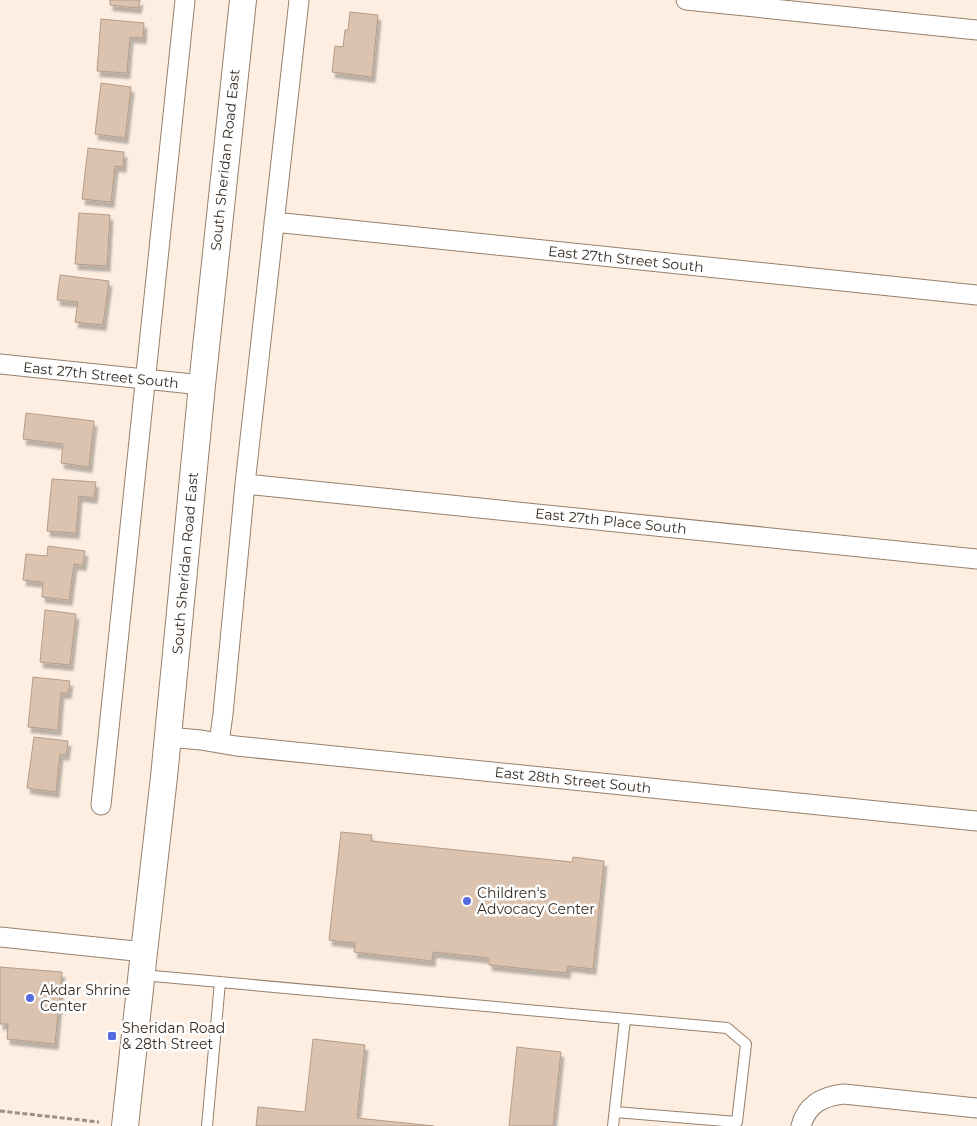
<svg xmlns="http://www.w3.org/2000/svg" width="977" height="1126" viewBox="0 0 977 1126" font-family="Montserrat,sans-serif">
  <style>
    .building { fill: #dcc3af; stroke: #b49c89; filter: url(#shadow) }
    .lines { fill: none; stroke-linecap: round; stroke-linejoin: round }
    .service-casing { stroke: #96806d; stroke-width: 12 }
    .minor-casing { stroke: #96806d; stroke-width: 21 }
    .secondary-casing { stroke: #96806d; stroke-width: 28 }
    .path { stroke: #9c8f84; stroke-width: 3; stroke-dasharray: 5 2.5; stroke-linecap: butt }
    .service { stroke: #fff; stroke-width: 10 }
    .minor { stroke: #fff; stroke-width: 19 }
    .secondary { stroke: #fff; stroke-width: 26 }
    .poi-dot { fill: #546be1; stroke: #fefefe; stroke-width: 2 }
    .labels { text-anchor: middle; stroke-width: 5; stroke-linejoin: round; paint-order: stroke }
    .street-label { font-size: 14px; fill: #362c24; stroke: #fefefe }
    .poi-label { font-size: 14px; fill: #362c24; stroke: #fefefe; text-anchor: start }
  </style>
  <defs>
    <filter id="shadow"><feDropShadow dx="3" dy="5.5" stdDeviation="1" flood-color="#0004"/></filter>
  </defs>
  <rect width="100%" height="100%" fill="#fdeee1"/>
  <path class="building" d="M 110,0 L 140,0 L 138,8 L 110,5 Z
    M 350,12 L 378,15 L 372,77 L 332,72 L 335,46 L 343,47 L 345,30 L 348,30 Z
    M 101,19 L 144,23 L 143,38 L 130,37 L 127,73 L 97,71 Z
    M 101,83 L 131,87 L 125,138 L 95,134 Z
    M 88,148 L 124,152 L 123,167 L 115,166 L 111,202 L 82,199 Z
    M 79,213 L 110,215 L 107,266 L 75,264 Z
    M 60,275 L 109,281 L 103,325 L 75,322 L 78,302 L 57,300 Z
    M 26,413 L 94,421 L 89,467 L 61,463 L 63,444 L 23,439 Z
    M 52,479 L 96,482 L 94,498 L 79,496 L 76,533 L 47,531 Z
    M 48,546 L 85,551 L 83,565 L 74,564 L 69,600 L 42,597 L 43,582 L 23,580 L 26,554 L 47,556 Z
    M 45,610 L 76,614 L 70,665 L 40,662 Z
    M 33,677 L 70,681 L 68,693 L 61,693 L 58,730 L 28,727 Z
    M 34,737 L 68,741 L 66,755 L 60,754 L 56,792 L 27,788 Z
    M 341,832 L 372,835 L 371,841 L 572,862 L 573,857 L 604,861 L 593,969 L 568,966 L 567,973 L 489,965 L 489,958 L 433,952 L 432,961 L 354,952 L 355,943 L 329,940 Z
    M 0,967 L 62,972 L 55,1044 L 7,1039 L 8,1024 L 0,1024 Z
    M 313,1039 L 365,1045 L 357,1118 L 434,1126 L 256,1126 L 258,1107 L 305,1112 Z
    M 517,1047 L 561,1052 L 553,1126 L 509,1126 Z"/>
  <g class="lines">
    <defs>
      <path id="service" d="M 142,975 L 727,1028 L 746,1044 L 737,1122 L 615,1112
        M 207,1126 L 220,982
        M 613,1126 L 625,1019"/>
      <path id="minor" d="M 686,0 L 977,30
        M 274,222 L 977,295
        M 0,364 L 202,385
        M 245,484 L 977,559
        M 168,737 L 201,740 L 236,746 L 977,821
        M 219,743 L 223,714 L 245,484 L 299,0
        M 101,805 L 185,0
        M 0,937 L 144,952
        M 801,1126 C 807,1104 823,1096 844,1094 L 977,1108"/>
      <path id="secondary" d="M 125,1126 L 144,952 L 164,777 L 202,385 L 243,0"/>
    </defs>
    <use href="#service" class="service-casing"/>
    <use href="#minor" class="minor-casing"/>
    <use href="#secondary" class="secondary-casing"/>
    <path class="path" d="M 0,1111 L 99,1122"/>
    <use href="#service" class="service"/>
    <use href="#minor" class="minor"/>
    <use href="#secondary" class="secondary"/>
  </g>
  <g class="poi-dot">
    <circle cx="467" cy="901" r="5"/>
    <circle cx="30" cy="998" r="5"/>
    <rect x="107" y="1031" width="10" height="10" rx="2.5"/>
  </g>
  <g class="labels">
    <g class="street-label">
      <text transform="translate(225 160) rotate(-84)" y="5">South Sheridan Road East</text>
      <text transform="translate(626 259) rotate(6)" y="5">East 27th Street South</text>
      <text transform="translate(101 375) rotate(6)" y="5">East 27th Street South</text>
      <text transform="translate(611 521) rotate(6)" y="5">East 27th Place South</text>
      <text transform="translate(185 563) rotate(-85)" y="5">South Sheridan Road East</text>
      <text transform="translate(573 780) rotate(6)" y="5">East 28th Street South</text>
    </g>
    <g class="poi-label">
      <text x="477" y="898">Children's<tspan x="477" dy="16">Advocacy Center</tspan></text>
      <text x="40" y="995">Akdar Shrine<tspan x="40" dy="16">Center</tspan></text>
      <text x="122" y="1033">Sheridan Road<tspan x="122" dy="16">&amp; 28th Street</tspan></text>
    </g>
  </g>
</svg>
